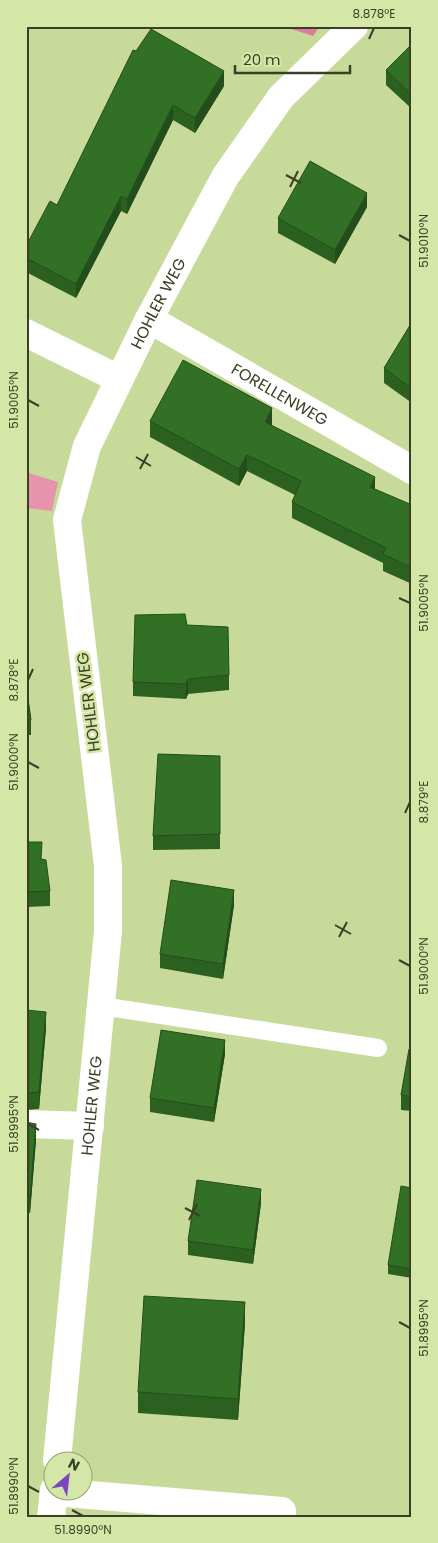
<svg xmlns="http://www.w3.org/2000/svg" width="438" height="1543" viewBox="0 0 438 1543" font-family="Poppins,sans-serif">
  <style>
    .green { fill: #e793ac }
    .forest { fill: #dd7b9a }
    .lines { fill: none; stroke-linecap: round; stroke-linejoin: round }
    .service { stroke: #fff; stroke-width: 18 }
    .minor { stroke: #fff; stroke-width: 28 }
    .wall { fill: #2b6021 }
    .shaded-wall { fill: #234e1b }
    .building { fill: #327026; stroke: #234e1b }
    .ticks { fill: none; stroke: #394025; stroke-width: 2 }
    .labels { text-anchor: middle; stroke-width: 5; stroke-linejoin: round; paint-order: stroke }
    .street-label { font-size: 16px; fill: #394025; stroke: #d5e7a6 }
    .neatline { fill: none; stroke: #394025; stroke-width: 2 }
    .ticks-label { font-size: 12px; text-anchor: middle; fill: #394025 }
  </style>
  <rect width="100%" height="100%" fill="#c8da99"/>
  <path class="green" d="M 26,472 L 58,482 L 52,511 L 26,508 Z"/>
  <path class="forest" d="M 282,26 L 320,26 L 313,36 Z"/>
  <g class="lines">
    <path class="service" d="M 101,1006 L 378,1048"/>
    <g class="minor">
      <path id="s1" d="M 149,319 L 412,470"/>
      <path d="M 26,333 L 119,379"/>
      <path d="M 26,1124 L 90,1126"/>
      <path id="s2" d="M 57,1460 L 108,931 L 108,866 L 67,520 L 87,446 L 149,319 L 225,177 L 281,97 L 354,26"/>
      <path d="M 54,1492 L 282,1511 L 282,1517"/>
      <path d="M 51,1517 L 54,1490"/>
    </g>
  </g>
  <path class="wall" d="M 412,44 L 412,109 L 386,85 L 386,70 Z
    M 136,51 L 224,86 L 195,133 L 173,120 L 127,214 L 121,211 L 76,298 L 26,272 L 26,246 L 57,205 Z
    M 367,207 L 335,264 L 278,233 L 278,218 Z
    M 412,322 L 412,403 L 384,383 L 384,368 Z
    M 150,421 L 272,424 L 272,426 L 375,489 L 412,505 L 412,584 L 383,571 L 383,563 L 292,518 L 292,502 L 295,495 L 247,471 L 239,486 L 150,437 Z
    M 187,625 L 229,675 L 229,690 L 188,694 L 186,699 L 133,696 L 133,682 Z
    M 26,684 L 31,720 L 31,735 L 26,735 Z
    M 220,756 L 220,849 L 153,850 L 153,836 Z
    M 26,842 L 42,859 L 50,891 L 50,906 L 26,907 Z
    M 234,905 L 223,979 L 160,968 L 160,954 Z
    M 26,1010 L 46,1028 L 39,1109 L 26,1110 Z
    M 412,1049 L 412,1111 L 401,1110 L 401,1095 Z
    M 225,1054 L 214,1122 L 150,1112 L 150,1098 Z
    M 26,1122 L 36,1140 L 30,1213 L 26,1213 Z
    M 412,1188 L 412,1278 L 388,1274 L 388,1265 Z
    M 261,1203 L 253,1264 L 188,1255 L 188,1241 Z
    M 245,1323 L 238,1420 L 138,1413 L 138,1392 Z"/>
  <path class="shaded-wall" d="M 224,71 L 224,86 L 195,133 L 195,118 Z
    M 173,105 L 173,120 L 127,214 L 127,199 Z
    M 367,193 L 367,207 L 335,264 L 335,250 Z
    M 121,196 L 121,211 L 76,298 L 76,284 Z
    M 272,408 L 272,424 L 265,438 L 265,422 Z
    M 247,455 L 247,471 L 239,486 L 239,469 Z
    M 375,477 L 375,493 L 370,487 Z
    M 28,542 L 28,557 L 26,581 L 26,566 Z
    M 188,679 L 188,694 L 186,699 L 186,684 Z
    M 234,890 L 234,905 L 223,979 L 223,964 Z
    M 46,1012 L 46,1028 L 39,1109 L 39,1092 Z
    M 225,1040 L 225,1054 L 214,1122 L 214,1108 Z
    M 36,1124 L 36,1140 L 30,1213 L 30,1197 Z
    M 261,1189 L 261,1203 L 253,1264 L 253,1250 Z
    M 245,1302 L 245,1323 L 238,1420 L 238,1399 Z"/>
  <path class="building" d="M 151,29 L 224,71 L 195,118 L 173,105 L 127,199 L 121,196 L 76,284 L 26,258 L 26,246 L 50,201 L 57,205 L 133,50 L 136,51 Z
    M 412,44 L 412,95 L 386,70 Z
    M 310,161 L 367,193 L 335,250 L 278,218 Z
    M 412,322 L 412,389 L 384,368 Z
    M 183,360 L 272,408 L 265,422 L 375,477 L 370,487 L 412,505 L 412,568 L 383,554 L 386,548 L 292,502 L 301,481 L 247,455 L 239,469 L 150,421 Z
    M 26,542 L 28,542 L 26,566 Z
    M 185,614 L 187,625 L 228,627 L 229,675 L 188,679 L 186,684 L 133,682 L 135,615 Z
    M 26,684 L 31,720 L 26,721 Z
    M 158,754 L 220,756 L 220,834 L 153,836 Z
    M 26,842 L 42,842 L 41,859 L 46,860 L 50,891 L 26,892 Z
    M 171,880 L 234,890 L 223,964 L 160,954 Z
    M 26,1010 L 46,1012 L 39,1092 L 26,1093 Z
    M 161,1030 L 225,1040 L 214,1108 L 150,1098 Z
    M 409,1049 L 412,1049 L 412,1097 L 401,1095 Z
    M 26,1122 L 36,1124 L 30,1197 L 26,1197 Z
    M 197,1180 L 261,1189 L 253,1250 L 188,1241 Z
    M 401,1186 L 412,1188 L 412,1269 L 388,1265 Z
    M 144,1296 L 245,1302 L 238,1399 L 138,1392 Z"/>
  <path class="ticks" d="M 369,39 L 374,28M 286,175 L 301,183M 290,187 L 298,171M 399,235 L 410,241M 28,400 L 39,406M 136,457 L 151,466M 140,469 L 148,454M 399,598 L 410,603M 28,680 L 33,669M 28,762 L 39,768M 405,813 L 410,802M 335,925 L 351,934M 339,937 L 347,922M 399,960 L 410,966M 28,1124 L 39,1130M 185,1208 L 200,1216M 189,1220 L 197,1204M 399,1322 L 410,1328M 28,1486 L 39,1492M 72,1510 L 83,1516"/>
  <g class="labels">
    <g class="street-label">
      <text dy="6" stroke="none"><textPath href="#s2" startOffset="1181">HOHLER WEG</textPath></text>
      <text dy="6" stroke="none"><textPath href="#s1" startOffset="151">FORELLENWEG</textPath></text>
      <text transform="translate(88 702) rotate(-97)" y="6">HOHLER WEG</text>
      <text dy="6" stroke="none"><textPath href="#s2" startOffset="356">HOHLER WEG</textPath></text>
    </g>
  </g>
  <rect width="438" height="1543" fill="none" stroke="#d5e7a6" stroke-width="55"/>
  <g transform="translate(68 1476) rotate(28)"><circle r="24" fill="#d5e7a6" stroke="#97a472"/>
  <path d="M0-4L9 19L0 12L-9 19Z" fill="#7c47be"/>
  <text y="-8" font-size="14" font-weight="bold" text-anchor="middle" fill="#394025">N</text>
  </g>
  <path d="M235 65v8h115v-8" fill="none" stroke="#394025" stroke-width="2.5"/>
  <text x="243" y="65" font-size="15" fill="#394025" stroke="#d5e7a6" stroke-width="4" paint-order="stroke">20 m</text>
  <rect x="28" y="28" width="382" height="1488" class="neatline"/>
  <g class="ticks-label">
    <text x="374" y="18">8.878°E</text>
    <text transform="translate(424 241) rotate(-90)" y="4">51.9010°N</text>
    <text transform="translate(14 400) rotate(-90)" y="4">51.9005°N</text>
    <text transform="translate(424 603) rotate(-90)" y="4">51.9005°N</text>
    <text transform="translate(14 680) rotate(-90)" y="4">8.878°E</text>
    <text transform="translate(14 762) rotate(-90)" y="4">51.9000°N</text>
    <text transform="translate(424 802) rotate(-90)" y="4">8.879°E</text>
    <text transform="translate(424 966) rotate(-90)" y="4">51.9000°N</text>
    <text transform="translate(14 1124) rotate(-90)" y="4">51.8995°N</text>
    <text transform="translate(424 1328) rotate(-90)" y="4">51.8995°N</text>
    <text transform="translate(14 1486) rotate(-90)" y="4">51.8990°N</text>
    <text x="83" y="1534">51.8990°N</text>
  </g>
</svg>
